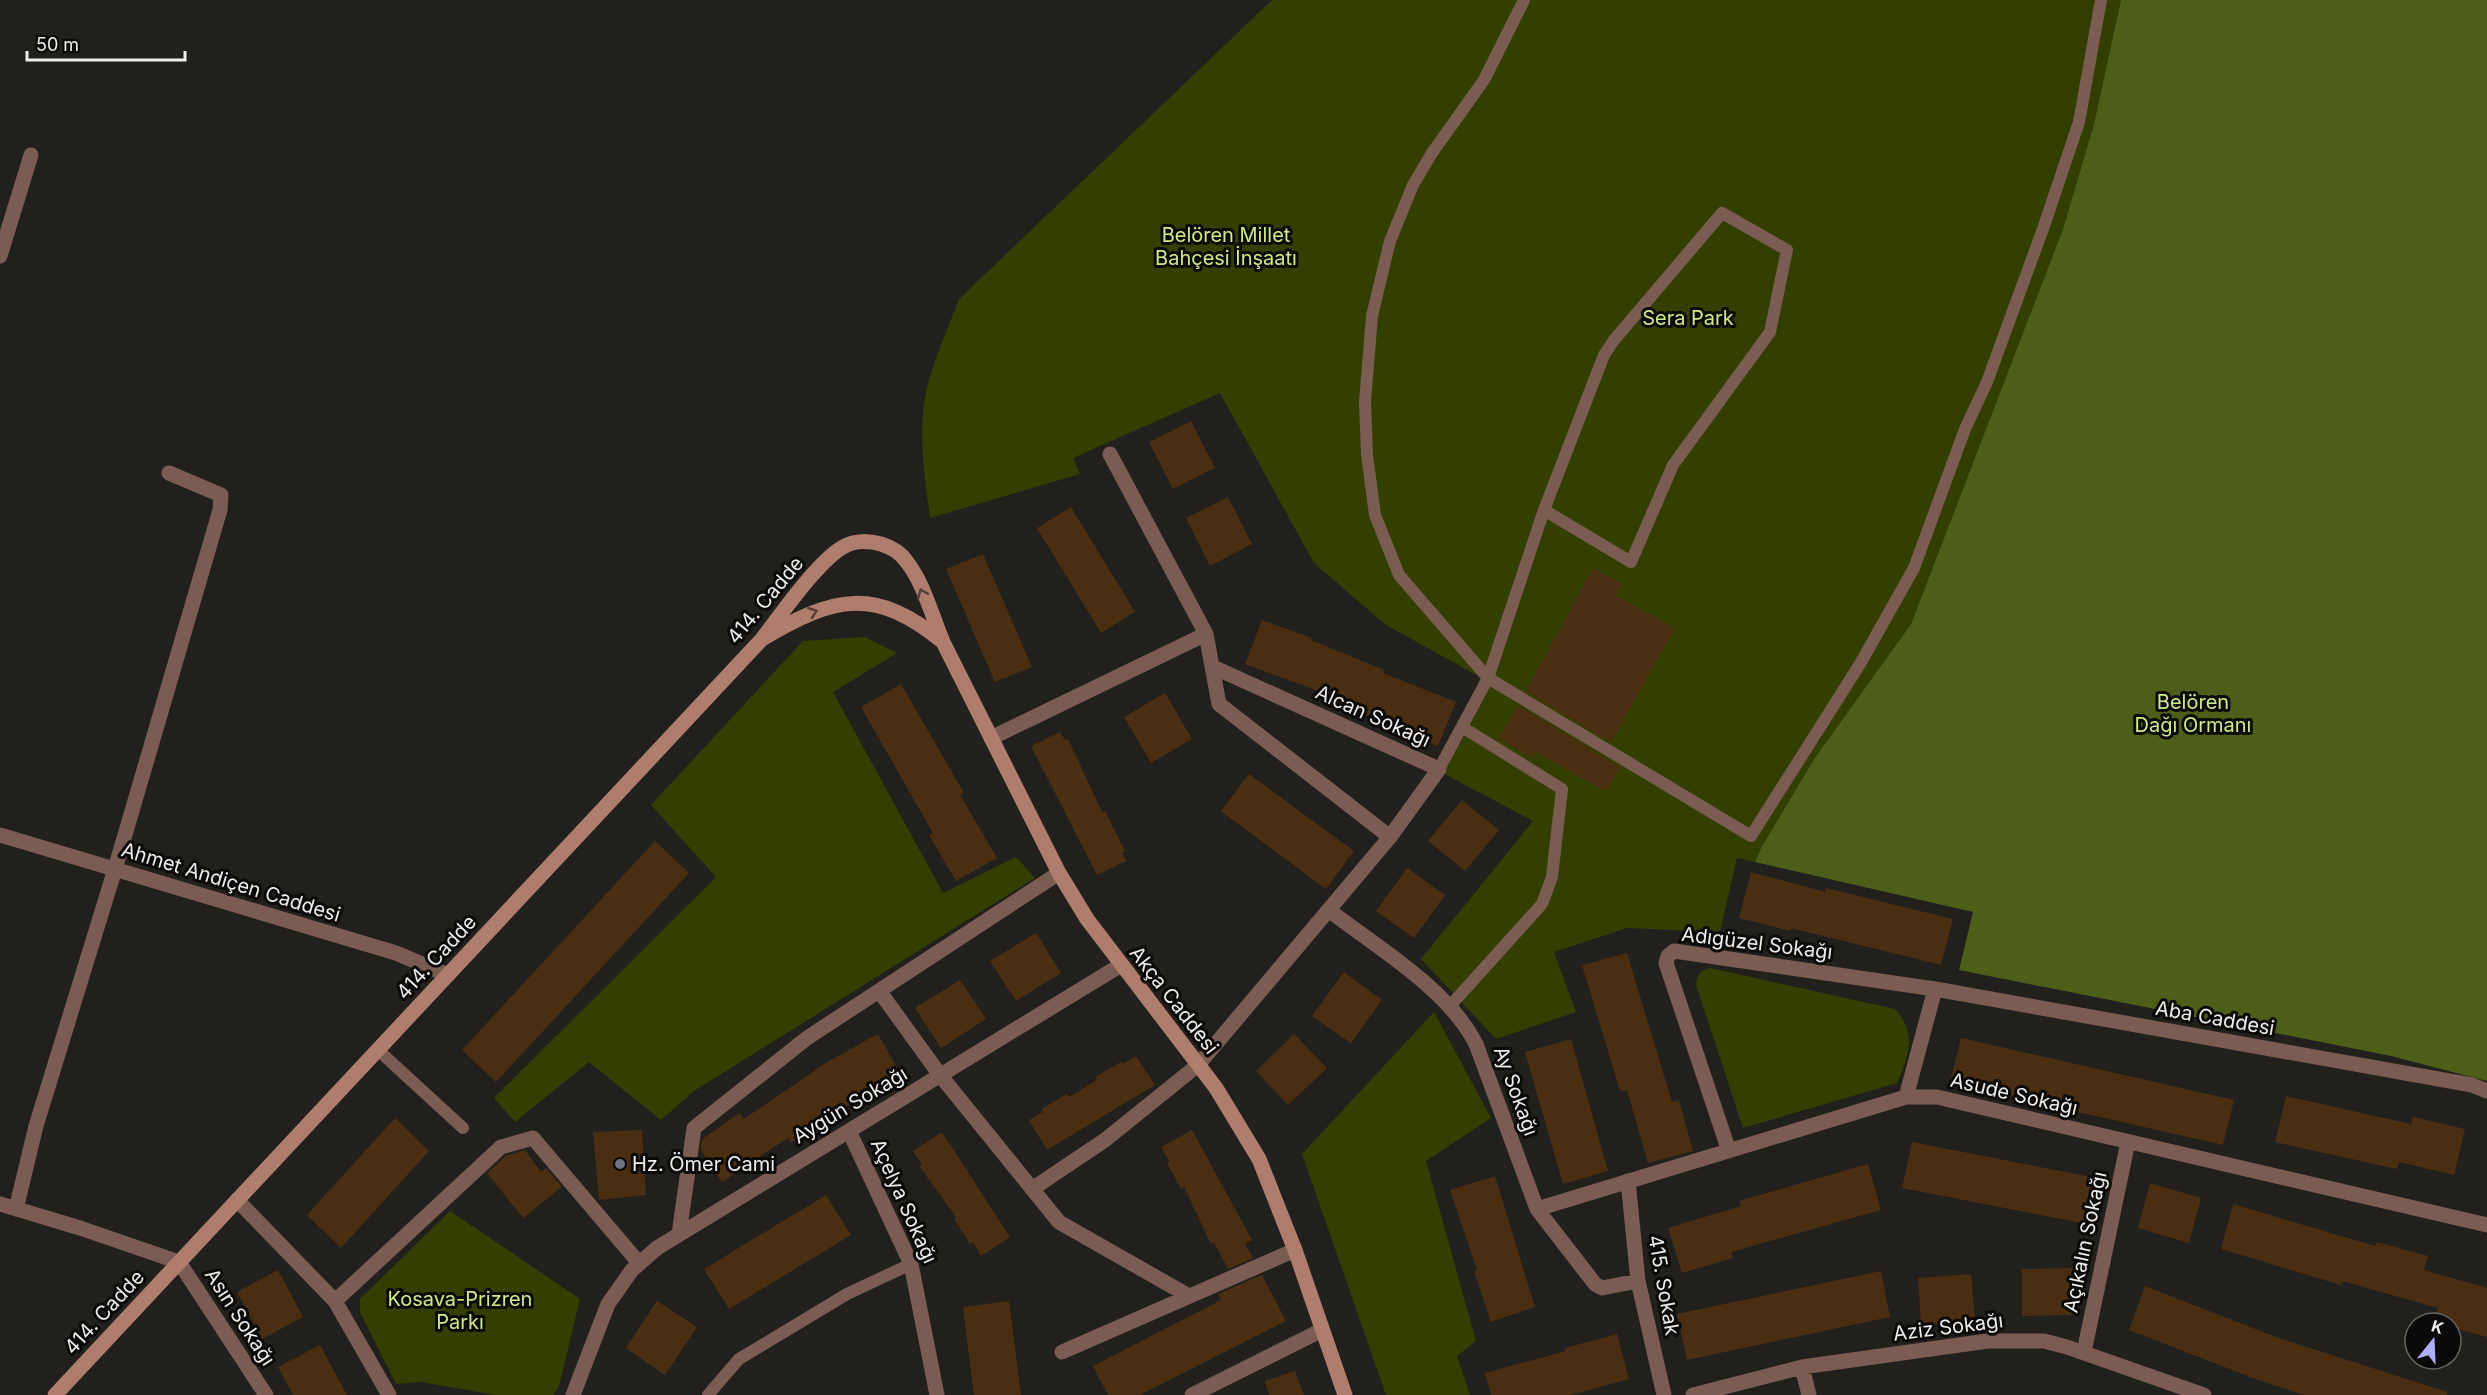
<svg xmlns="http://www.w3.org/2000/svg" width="2487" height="1395" viewBox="0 0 2487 1395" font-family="Inter,sans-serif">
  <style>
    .green { fill: #323f00 }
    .forest { fill: #4d5e19 }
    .building { fill: #492e11 }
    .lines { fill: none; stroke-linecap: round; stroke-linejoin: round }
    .service { stroke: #7a5c52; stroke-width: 12 }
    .minor { stroke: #7a5c52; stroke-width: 15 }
    .tertiary { stroke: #7a5c52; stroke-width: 15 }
    .secondary { stroke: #ae7d6e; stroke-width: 15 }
    .oneway { stroke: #543e36 }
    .worship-dot { fill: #6b7280; stroke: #0b0a09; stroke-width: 2 }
    .labels { text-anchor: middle; stroke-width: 6; stroke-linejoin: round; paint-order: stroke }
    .park-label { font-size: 20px; fill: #ceea8a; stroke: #0b0a09 }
    .street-label { font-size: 20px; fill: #efedeb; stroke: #0b0a09 }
    .poi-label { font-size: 20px; fill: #efedeb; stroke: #0b0a09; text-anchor: start }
  </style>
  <rect width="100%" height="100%" fill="#22201d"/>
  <path class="green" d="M 1272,0 L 2121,0 L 2094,124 L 2063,229 L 1911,624 L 1814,759 L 1762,846 L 1755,862 L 1737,858 L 1720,932 L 1627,928 L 1554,952 L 1576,1012 L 1496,1039 L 1421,959 L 1533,821 L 1435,769 L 1474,698 L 1480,677 L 1386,625 L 1314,563 L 1220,393 L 1073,458 L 1080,474 L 930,518 C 925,480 919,442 924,404 C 929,368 947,332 959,299 Z
    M 865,637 L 897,653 L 833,692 L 943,893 L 1016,857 L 1035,878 L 694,1091 L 661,1120 L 589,1062 L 515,1122 L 494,1098 L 716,877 L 651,805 L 803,641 Z
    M 1710,968 L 1895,1009 C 1917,1033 1909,1056 1897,1083 L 1743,1128 L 1696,985 C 1697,974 1700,970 1710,968 Z
    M 1434,1012 L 1491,1118 L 1426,1161 L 1476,1341 L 1457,1356 L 1470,1395 L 1386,1395 L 1302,1154 Z
    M 450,1211 L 580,1299 L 559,1386 L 553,1395 L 495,1395 L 421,1382 L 396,1384 L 360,1312 L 360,1299 Z"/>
  <path class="forest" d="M 2121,0 L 2487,0 L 2487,1081 L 2391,1056 L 1959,970 L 1973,912 L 1755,862 L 1762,846 L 1814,759 L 1911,624 L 2063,229 L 2094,124 Z"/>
  <path class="building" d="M 1191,421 L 1215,468 L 1173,489 L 1149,442 Z
    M 1228,497 L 1252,544 L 1210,566 L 1186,518 Z
    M 1071,507 L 1135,612 L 1101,633 L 1037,528 Z
    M 983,554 L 1032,667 L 995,682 L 946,569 Z
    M 1593,568 L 1622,584 L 1616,596 L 1675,628 L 1611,743 L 1526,691 Z
    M 1262,620 L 1312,638 L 1311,640 L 1384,670 L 1383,673 L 1456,702 L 1438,746 L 1317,694 L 1318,691 L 1245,664 Z
    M 901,684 L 964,793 L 960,795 L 997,858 L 956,881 L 929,835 L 933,833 L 861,707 Z
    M 1165,693 L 1192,739 L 1151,763 L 1124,717 Z
    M 1518,705 L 1620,767 L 1606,791 L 1535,752 L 1532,758 L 1499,739 Z
    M 1060,732 L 1065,740 L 1068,739 L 1102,812 L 1105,811 L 1125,851 L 1122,853 L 1126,861 L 1097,875 L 1031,746 Z
    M 1249,774 L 1354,851 L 1326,889 L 1221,811 Z
    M 1462,800 L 1499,830 L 1465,871 L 1428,841 Z
    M 655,841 L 689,873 L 496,1082 L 462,1050 Z
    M 1407,868 L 1445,895 L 1414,938 L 1376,911 Z
    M 1751,872 L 1825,892 L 1826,888 L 1953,919 L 1941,965 L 1791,928 L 1791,931 L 1739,918 Z
    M 1036,933 L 1061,973 L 1016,1001 L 990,961 Z
    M 1627,953 L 1672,1102 L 1679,1100 L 1693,1151 L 1648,1163 L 1627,1090 L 1620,1091 L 1582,965 Z
    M 1344,972 L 1382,1000 L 1351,1043 L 1312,1016 Z
    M 960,980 L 986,1019 L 941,1048 L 915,1008 Z
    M 878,1034 L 901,1075 L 835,1113 L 791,1143 L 788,1138 L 722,1182 L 701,1150 L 702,1139 L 740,1113 L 744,1119 L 827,1062 Z
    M 1294,1034 L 1327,1068 L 1288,1105 L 1256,1071 Z
    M 1961,1038 L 2234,1100 L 2223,1145 L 1950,1083 Z
    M 1571,1039 L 1608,1171 L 1563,1184 L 1525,1052 Z
    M 1136,1056 L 1155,1085 L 1047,1150 L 1029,1120 L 1043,1112 L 1042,1109 L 1067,1094 L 1069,1097 L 1097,1080 L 1095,1077 L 1121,1062 L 1123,1064 Z
    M 2286,1096 L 2411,1124 L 2413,1117 L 2465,1129 L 2454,1175 L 2399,1162 L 2397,1169 L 2275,1142 Z
    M 395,1118 L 429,1151 L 341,1248 L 307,1215 Z
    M 642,1130 L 646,1195 L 599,1200 L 593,1132 Z
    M 1192,1130 L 1252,1240 L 1245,1244 L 1253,1258 L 1228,1269 L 1214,1242 L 1211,1244 L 1184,1187 L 1181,1189 L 1167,1163 L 1169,1161 L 1161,1147 Z
    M 942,1132 L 1010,1237 L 981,1256 L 973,1242 L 970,1244 L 954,1219 L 956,1217 L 919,1166 L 922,1164 L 913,1151 Z
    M 1912,1142 L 2107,1180 L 2097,1226 L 1902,1188 Z
    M 525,1150 L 541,1172 L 546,1168 L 562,1187 L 523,1218 L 487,1173 L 506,1156 Z
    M 1868,1164 L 1881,1210 L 1731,1252 L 1733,1258 L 1682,1273 L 1668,1228 L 1741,1206 L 1739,1201 Z
    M 1495,1176 L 1535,1307 L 1491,1322 L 1474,1271 L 1477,1270 L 1450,1190 Z
    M 2150,1183 L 2201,1198 L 2189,1243 L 2138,1228 Z
    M 826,1195 L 851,1235 L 729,1309 L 704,1269 Z
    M 2233,1204 L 2375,1246 L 2377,1242 L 2428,1256 L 2424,1270 L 2487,1288 L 2487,1337 L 2451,1327 L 2451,1323 L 2435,1322 L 2438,1308 L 2342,1281 L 2341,1285 L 2221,1249 Z
    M 2075,1268 L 2076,1315 L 2022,1316 L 2022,1269 Z
    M 278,1270 L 303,1317 L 262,1339 L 237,1292 Z
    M 1881,1271 L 1890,1317 L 1687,1360 L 1677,1314 Z
    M 1971,1274 L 1975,1321 L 1921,1325 L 1918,1278 Z
    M 1262,1275 L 1286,1321 L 1140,1395 L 1108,1395 L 1093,1366 L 1221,1300 L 1218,1294 Z
    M 2145,1286 L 2276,1337 L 2447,1392 L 2447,1395 L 2304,1395 L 2258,1380 L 2129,1330 Z
    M 657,1301 L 697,1327 L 665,1375 L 626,1348 Z
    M 1009,1301 L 1021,1395 L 974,1395 L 963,1307 Z
    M 1617,1334 L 1629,1379 L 1570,1395 L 1491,1395 L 1485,1373 L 1566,1351 L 1565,1348 Z
    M 320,1345 L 347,1395 L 293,1395 L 278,1367 Z
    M 1295,1371 L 1304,1395 L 1269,1395 L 1265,1381 Z"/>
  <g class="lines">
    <path class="service" d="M 1524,0 L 1484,80 L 1432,153 L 1413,185 L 1390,241 L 1372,316 L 1365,402 L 1367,455 L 1375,515 L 1399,575 L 1488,678 L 1751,836 L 1860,664 L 1914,568 L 1965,429 L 1987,382 L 2044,226 L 2079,122 L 2101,0
      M 1439,769 L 1488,678 L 1544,510 L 1604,355 L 1614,340 L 1722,213 L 1787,250 L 1770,332 L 1673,465 L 1631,562 L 1544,510
      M 1450,1006 L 1542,904 L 1552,877 L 1562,789 L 1462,727
      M 378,1050 L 463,1128
      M 708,1395 L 739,1359 L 847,1294 L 911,1264"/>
    <path class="minor" d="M 0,256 L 31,155
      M 1110,454 L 1206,634 L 1219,704 L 1390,837
      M 991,738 L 1206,634
      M 0,835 L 396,953 L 448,975
      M 1330,911 C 1378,948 1449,990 1476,1044 L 1537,1209 L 1595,1284 L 1602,1288 L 1638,1281
      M 880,992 L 940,1075 L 1059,1222 L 1189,1296
      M 849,1131 L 911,1264 L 937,1395
      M 1729,1151 L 1666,963 L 1668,956 L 1674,951 L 1935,989 L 1906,1097
      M 1628,1181 L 1638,1281 L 1664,1395
      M 1032,1189 L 1105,1140 L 1198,1065 L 1390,837 L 1439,769 L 1213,667
      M 237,1200 L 335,1301 L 389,1395
      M 0,1204 L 80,1228 L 179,1262 L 266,1395
      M 16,1209 L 36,1126 L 115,869 L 220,510 L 221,495 L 169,473
      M 1537,1209 L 1906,1097 L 1937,1097 L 2487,1225
      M 679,1234 L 694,1128 L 807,1038 L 1059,873
      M 335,1301 L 501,1147 L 533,1138 L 639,1263
      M 1062,1352 L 1295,1250
      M 2084,1352 L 2128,1142
      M 1802,1367 L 1809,1395
      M 573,1395 L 608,1304 L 632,1270 L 657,1248 L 1121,965
      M 1192,1395 L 1322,1330
      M 1693,1395 L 1802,1367 L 1988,1341 L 2044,1341 L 2067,1347 L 2204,1395"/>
    <path class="tertiary" d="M 1935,989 L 2472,1085 L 2487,1091"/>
    <path class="secondary" d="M 943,642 L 1059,873 L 1087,919 L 1216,1088 L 1259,1159 L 1295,1250 L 1345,1395
      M 55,1395 L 762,639 C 780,616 820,558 845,546 C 855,540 870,541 881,544 C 891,547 901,553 907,562 C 924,584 932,616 943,642 C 875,586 834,596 762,639"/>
  </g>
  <defs><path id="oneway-chevron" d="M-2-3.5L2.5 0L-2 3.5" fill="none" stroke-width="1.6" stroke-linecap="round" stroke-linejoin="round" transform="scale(1.5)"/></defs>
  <g class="oneway">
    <use href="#oneway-chevron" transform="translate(922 593) rotate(-113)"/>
    <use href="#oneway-chevron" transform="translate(813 612) rotate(-21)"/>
  </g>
  <circle class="worship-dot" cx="620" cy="1164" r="6"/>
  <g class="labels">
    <g class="park-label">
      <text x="1226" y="242">Belören Millet<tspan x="1226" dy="23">Bahçesi İnşaatı</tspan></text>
      <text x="1688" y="325">Sera Park</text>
      <text x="2193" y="709">Belören<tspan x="2193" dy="23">Dağı Ormanı</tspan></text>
      <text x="460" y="1306">Kosava-Prizren<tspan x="460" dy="23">Parkı</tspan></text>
    </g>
    <g class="street-label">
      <text transform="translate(765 600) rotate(-50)" y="7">414. Cadde</text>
      <text transform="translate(1373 716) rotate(24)" y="7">Alcan Sokağı</text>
      <text transform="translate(231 882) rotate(17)" y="7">Ahmet Andiçen Caddesi</text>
      <text transform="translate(1757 943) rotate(7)" y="7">Adıgüzel Sokağı</text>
      <text transform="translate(436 957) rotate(-47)" y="7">414. Cadde</text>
      <text transform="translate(1174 1000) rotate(52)" y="7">Akça Caddesi</text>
      <text transform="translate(2215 1018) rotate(10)" y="7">Aba Caddesi</text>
      <text transform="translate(1516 1091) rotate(70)" y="7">Ay Sokağı</text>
      <text transform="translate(2014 1094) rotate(13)" y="7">Asude Sokağı</text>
      <text transform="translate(850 1105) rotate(-31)" y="7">Aygün Sokağı</text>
      <text transform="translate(904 1201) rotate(66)" y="7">Açelya Sokağı</text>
      <text transform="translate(2085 1242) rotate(-78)" y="7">Açıkalın Sokağı</text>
      <text transform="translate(1664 1285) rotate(80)" y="7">415. Sokak</text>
      <text transform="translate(104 1312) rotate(-47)" y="7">414. Cadde</text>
      <text transform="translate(240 1317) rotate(57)" y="7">Asın Sokağı</text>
      <text transform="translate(1948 1327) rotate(-7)" y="7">Aziz Sokağı</text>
    </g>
    <g class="poi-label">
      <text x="632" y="1171">Hz. Ömer Cami</text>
    </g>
  </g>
  <g transform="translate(2433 1341) rotate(18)"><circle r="28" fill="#0b0a09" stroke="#666563" stroke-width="1.5"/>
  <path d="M0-4.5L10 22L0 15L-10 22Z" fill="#b0aefa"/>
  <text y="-9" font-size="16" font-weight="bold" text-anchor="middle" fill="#efedeb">K</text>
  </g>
  <path d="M27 51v9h158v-9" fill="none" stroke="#efedeb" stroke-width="3"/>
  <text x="36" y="51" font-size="18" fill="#efedeb" stroke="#0b0a09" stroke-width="4.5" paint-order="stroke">50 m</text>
</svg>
